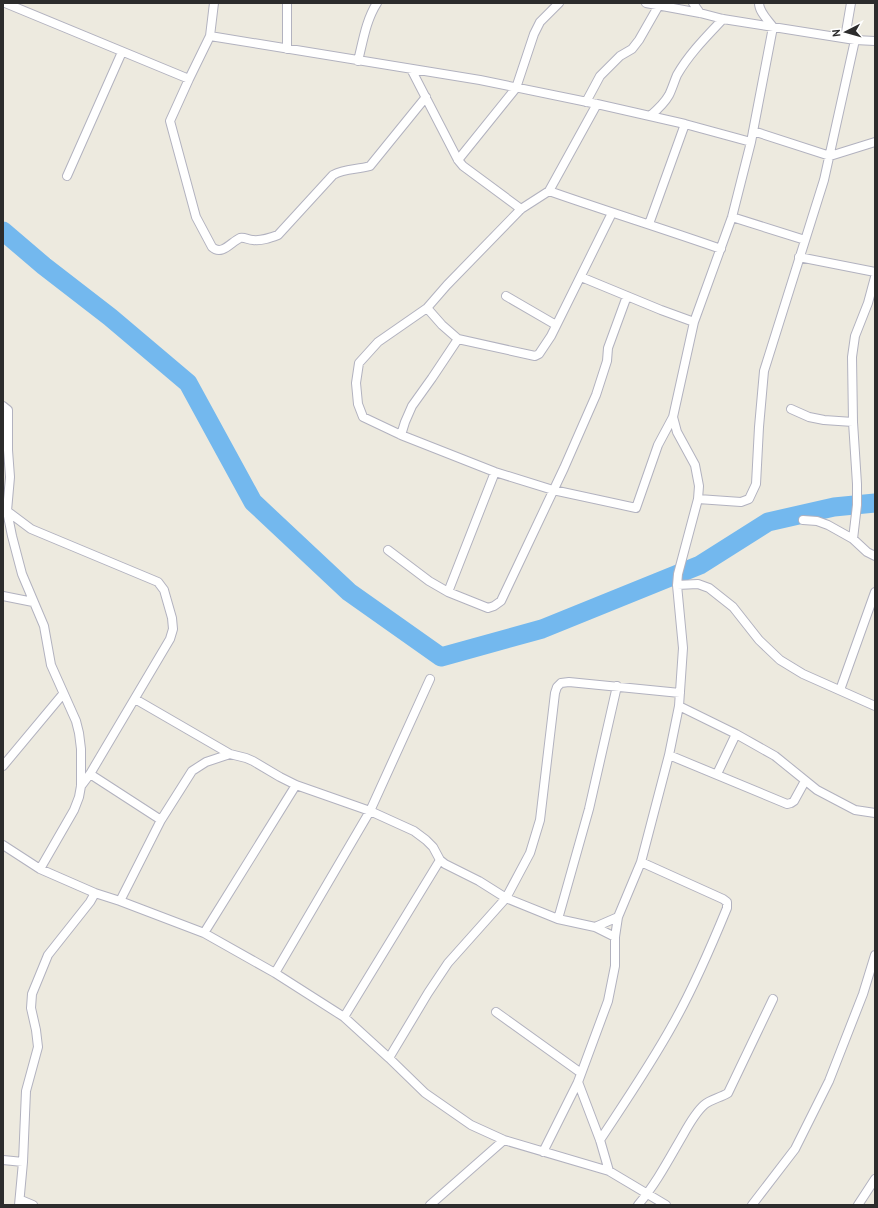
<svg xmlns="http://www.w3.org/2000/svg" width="878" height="1208" viewBox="0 0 878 1208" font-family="'PT Sans',sans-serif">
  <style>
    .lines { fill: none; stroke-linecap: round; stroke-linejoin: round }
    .river { stroke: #73b8ee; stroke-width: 19 }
    .minor-casing { stroke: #b2b2bf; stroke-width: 10 }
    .minor { stroke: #fff; stroke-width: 8 }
  </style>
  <rect width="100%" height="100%" fill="#edeadf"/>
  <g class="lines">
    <path class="river" d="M 3,231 L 44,266 L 110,317 L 188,383 L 253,502 L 349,592 L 441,657 L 542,629 L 700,565 L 768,522 L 834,507 L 875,503"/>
    <defs>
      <path id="minor" d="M 5,3 L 189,79
        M 214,3 L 210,36 L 189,79 L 170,121 L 196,217 L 212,247 C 222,256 231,242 240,238 C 245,237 248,240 253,240 C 262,241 270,238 278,235 L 333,175 C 345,168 357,170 370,166 L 426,97
        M 287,3 L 287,49
        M 646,3 L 700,13 L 723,19 L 855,40 L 875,41
        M 693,3 L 700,13
        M 210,36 L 480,80 L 597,104 L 685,124 L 751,142
        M 845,38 L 851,3
        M 358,61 C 363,41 366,20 377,3
        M 411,69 L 458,160 L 463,166 L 521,209
        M 586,102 L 600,76 L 620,56 L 632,49 L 639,40 L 659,5
        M 597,104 L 549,191 L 521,209 L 447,285 L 427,308 L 378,342 L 359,363 L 356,383 L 358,404 L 363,417 L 401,435 L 495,472 L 553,490 L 636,508 L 658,445 L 673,417
        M 650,116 C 657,110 664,104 669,95 C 672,89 674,82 677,75 C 689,54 706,37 723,19
        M 753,131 L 830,156 L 875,142
        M 458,160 L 516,88 L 534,34 L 540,22 L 559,3
        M 67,176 L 122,52
        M 549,191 C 606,211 664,229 721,249
        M 732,217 L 805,240
        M 649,224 L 685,124
        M 799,257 L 875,272
        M 581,277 L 661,310 L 694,322
        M 506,296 L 556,325
        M 427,308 L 442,325 L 458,339 L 535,356 L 539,354 L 551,336 L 612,213
        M 3,406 L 8,410 L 8,450 L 10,477 L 7,511 L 12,536 L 22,574 L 44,626 L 51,665 L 76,721 L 79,733 L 81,749 L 81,786 L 79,797 L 74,810 L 40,869
        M 791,409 L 809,417 L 824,420 L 853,422
        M 401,435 L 405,422 L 412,406 L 432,378 L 458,339
        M 698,499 L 741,502 L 749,499 L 756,484 L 759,427 L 764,371 L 824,180 L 855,40
        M 7,511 L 31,529 L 158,582 L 164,590 L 172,618 L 173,629 L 170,639 L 90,774 L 81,786
        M 803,520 L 817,521 L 828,525 L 853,539 L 867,552 L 875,556
        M 853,539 L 857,505 L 857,484 L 853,422 L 852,357 L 855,336 L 868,303 L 875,277
        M 388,550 L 429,581 L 448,592 L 488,608 L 494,606 L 501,601 L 564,468 L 596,395 L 607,361 L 608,348 L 627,296
        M 677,585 L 698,584 L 709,588 L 733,607 L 759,640 L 780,660 L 803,674 L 875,706
        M 448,592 L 495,472
        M 3,596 L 33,602
        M 840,690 L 875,592
        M 135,699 L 230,754 L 246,758 L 253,761 L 280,777 L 296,785 L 370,811 L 414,831 L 426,840 L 433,847 L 440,860 L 445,864 L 479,881 L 506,898 L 558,919 L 595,927 L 615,937
        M 679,706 L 736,734 L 775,756 L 817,790 L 855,810 L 875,813
        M 669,755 L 787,804 L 791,803 L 794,801 L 805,781
        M 3,766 L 63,694
        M 90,774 L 161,820
        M 717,774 L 736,734
        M 3,845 L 40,869 L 95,893 L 120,901 L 204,933 L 275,973 L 344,1017 L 389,1058 L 425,1093 L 471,1125 L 504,1140 L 609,1171 L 666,1205
        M 120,901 L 161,820 L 192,771 L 206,762 L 230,754
        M 558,919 L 589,809 L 617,686
        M 595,927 L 618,917
        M 204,933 L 296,785
        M 275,973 L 370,811 L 430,679
        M 496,1012 L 581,1073
        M 344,1017 L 440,860
        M 389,1058 L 428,993 L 448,963 L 506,898 L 530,853 L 540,820 L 555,693 L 557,687 L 561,683 L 569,682 L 680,693
        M 578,1082 L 600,1140 L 609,1171
        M 600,1140 C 625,1102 651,1064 673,1024 C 694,987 711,947 727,908 L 727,902 L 723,899 L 641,862
        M 543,1152 L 578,1082 L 608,1001 L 615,966 L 615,937 L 618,917 L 641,862 L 669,755 L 679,706 L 683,648 L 677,585 L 678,574 L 698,499 L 699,486 L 695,465 L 677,432 L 673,417 L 694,322 L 732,217 L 751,142 L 773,27 C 768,20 759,12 759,3
        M 3,1160 L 23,1162
        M 21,1200 L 33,1205
        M 19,1205 L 23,1162 L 26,1091 L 38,1047 L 36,1030 L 31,1008 L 32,994 L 48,955 L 90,902 L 95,893
        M 430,1205 L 504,1140
        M 638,1205 C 656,1184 669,1159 683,1135 C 688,1126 696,1112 704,1105 C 711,1099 720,1098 728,1093 L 773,999
        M 752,1205 L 795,1149 L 829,1081 L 863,994 L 875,955
        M 858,1205 L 875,1179"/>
    </defs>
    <use href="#minor" class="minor-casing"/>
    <use href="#minor" class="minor"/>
  </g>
  <rect width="878" height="1208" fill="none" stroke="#2c2c2c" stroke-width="8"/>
  <g transform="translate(846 32) rotate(264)" stroke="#ffffff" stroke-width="3" paint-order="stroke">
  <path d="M0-3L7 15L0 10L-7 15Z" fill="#2c2c2c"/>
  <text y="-6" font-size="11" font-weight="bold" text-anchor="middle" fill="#2c2c2c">N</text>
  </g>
</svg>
